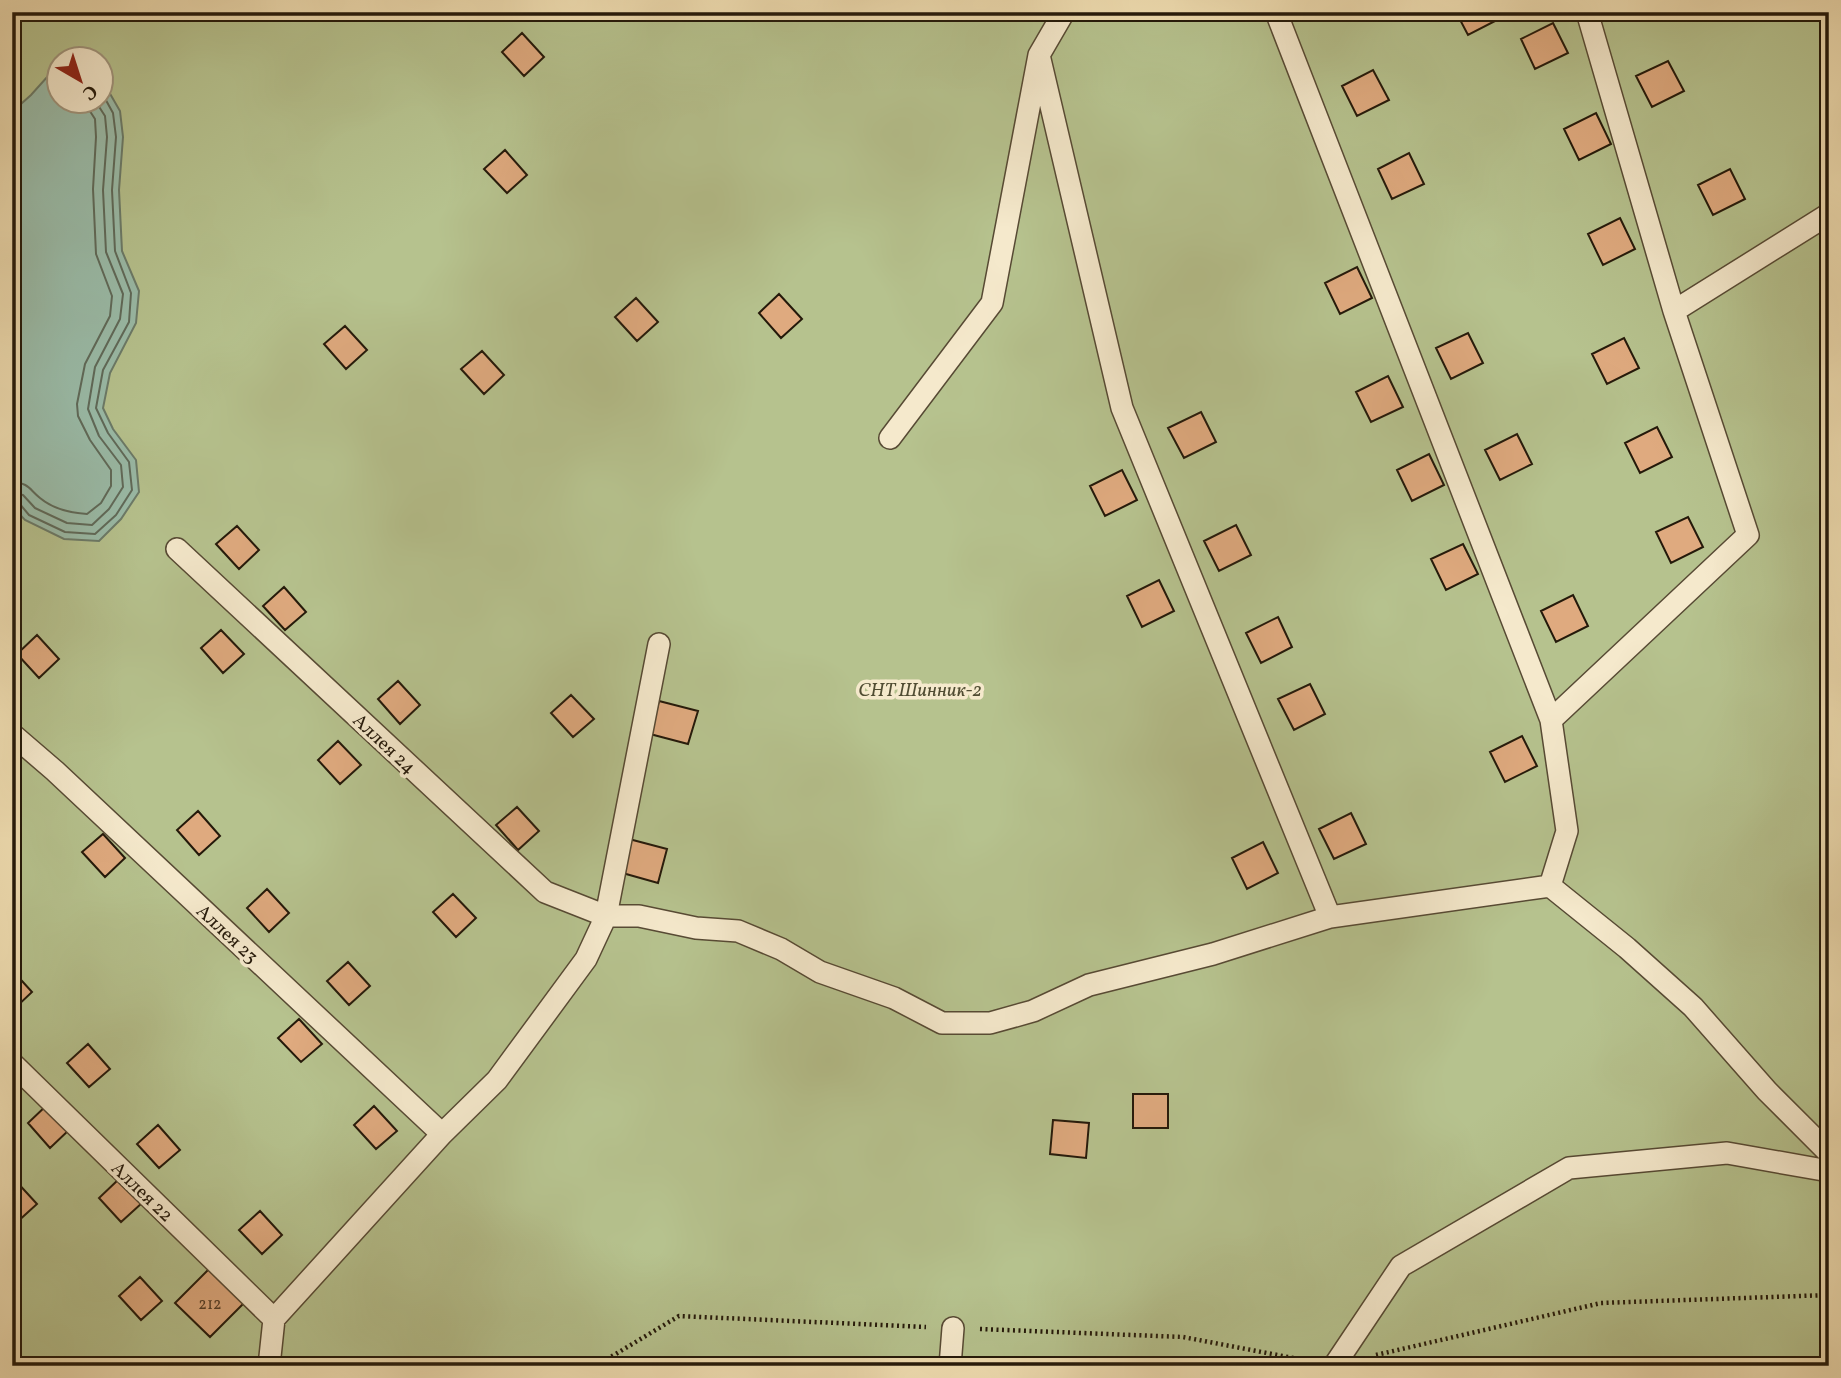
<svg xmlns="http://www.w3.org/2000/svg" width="1841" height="1378" viewBox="0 0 1841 1378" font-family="Vollkorn,serif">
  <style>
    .green { fill: #b6c28e; stroke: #6d6e4c; stroke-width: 2; fill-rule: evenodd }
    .water { fill: #9abca9; stroke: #6b7b69; stroke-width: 2 }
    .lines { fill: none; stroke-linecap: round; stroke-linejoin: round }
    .shore { stroke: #5f6a5a; stroke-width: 2 }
    .building { fill: #dfaa7f; stroke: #24190a; stroke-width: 2 }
    .lane-casing { stroke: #574a34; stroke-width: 24 }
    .path { stroke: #24190a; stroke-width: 4.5; stroke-dasharray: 2 3.5; stroke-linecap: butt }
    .lane { stroke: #f5e9cc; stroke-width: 21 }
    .labels { text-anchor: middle; stroke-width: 7; stroke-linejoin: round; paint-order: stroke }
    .number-label { font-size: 16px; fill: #533d27 }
    .park-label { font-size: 19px; font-style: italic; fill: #504c32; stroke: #f5e9cc }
    .street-label { font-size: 19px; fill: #24190a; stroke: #f5e9cc }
  </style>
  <rect width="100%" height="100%" fill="#efddb1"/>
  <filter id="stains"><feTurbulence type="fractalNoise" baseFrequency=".00286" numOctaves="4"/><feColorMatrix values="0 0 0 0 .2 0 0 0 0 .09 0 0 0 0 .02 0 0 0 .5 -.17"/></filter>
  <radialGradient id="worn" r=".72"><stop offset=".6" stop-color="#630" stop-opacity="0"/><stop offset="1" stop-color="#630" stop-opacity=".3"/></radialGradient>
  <path class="green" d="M 12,12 L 1829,12 L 1829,1366 L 12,1366 ZM 60,60 L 102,60 L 102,102 L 60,102 Z"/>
  <path class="water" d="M 59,69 L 60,102 L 102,102 L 102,83 L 105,85 L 120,111 L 123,137 L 119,190 L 122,251 L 139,291 L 136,323 L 110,373 L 103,408 L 113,429 L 136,460 L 139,492 L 121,519 L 99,541 L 64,539 L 25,520 L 12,506 L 12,112 L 31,95 L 48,76 Z"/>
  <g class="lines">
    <path class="shore" d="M 12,482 C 29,483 29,489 40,498 C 53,509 72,513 87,514 L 101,503 L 111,486 L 111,470 L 90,440 L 78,416 L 77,404 L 85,364 L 110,316 L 112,296 L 96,254 L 93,189 L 96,137 L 95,119 L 84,102
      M 12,493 L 23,495 L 35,508 L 67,523 L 92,525 L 109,509 L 123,487 L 121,465 L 99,436 L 88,409 L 95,367 L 120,319 L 123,294 L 106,252 L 103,190 L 107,137 L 105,116 L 96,102
      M 12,502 L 19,503 L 29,515 L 65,532 L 95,534 L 116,515 L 132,490 L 129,462 L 108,433 L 96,408 L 103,370 L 129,322 L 131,293 L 115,251 L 112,190 L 116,137 L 113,113 L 102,93"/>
  </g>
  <path class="building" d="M 1456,12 L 1496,12 L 1499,19 L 1468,35 Z
    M 1553,23 L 1568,53 L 1535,69 L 1521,39 Z
    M 522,33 L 544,57 L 524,76 L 502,52 Z
    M 1668,61 L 1684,91 L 1652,107 L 1636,76 Z
    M 1373,70 L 1389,100 L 1357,116 L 1342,86 Z
    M 1596,113 L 1611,144 L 1579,160 L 1564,129 Z
    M 505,150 L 527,175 L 507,193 L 484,169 Z
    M 1409,153 L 1424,184 L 1392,199 L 1378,169 Z
    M 1730,169 L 1745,199 L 1713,215 L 1698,185 Z
    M 1620,218 L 1635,249 L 1603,265 L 1588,234 Z
    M 1357,267 L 1372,298 L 1340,314 L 1325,283 Z
    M 779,294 L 802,319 L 781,338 L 759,313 Z
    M 636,298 L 658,322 L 637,341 L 615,317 Z
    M 345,326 L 367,350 L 346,369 L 324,344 Z
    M 1468,333 L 1483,363 L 1451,379 L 1436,348 Z
    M 1624,338 L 1639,368 L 1607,384 L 1592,354 Z
    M 482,351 L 504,375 L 484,394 L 461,369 Z
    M 1388,376 L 1403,407 L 1371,422 L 1356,392 Z
    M 1201,412 L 1216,442 L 1184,458 L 1168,428 Z
    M 1657,427 L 1672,457 L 1640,473 L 1625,443 Z
    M 1517,434 L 1532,464 L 1500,480 L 1485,450 Z
    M 1429,454 L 1444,485 L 1412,501 L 1397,470 Z
    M 1122,470 L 1137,500 L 1105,516 L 1090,486 Z
    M 1688,517 L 1703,547 L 1671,563 L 1656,532 Z
    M 1236,525 L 1251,555 L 1219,571 L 1204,541 Z
    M 237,526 L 259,550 L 239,569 L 216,544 Z
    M 1463,544 L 1478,574 L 1446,590 L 1431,559 Z
    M 1159,580 L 1174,611 L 1142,627 L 1127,596 Z
    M 284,587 L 306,612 L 285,630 L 263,606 Z
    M 1573,595 L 1588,626 L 1556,642 L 1541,611 Z
    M 1278,617 L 1292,647 L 1261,663 L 1246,633 Z
    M 221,630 L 244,654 L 223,673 L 201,648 Z
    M 37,635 L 59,659 L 39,678 L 17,654 Z
    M 398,681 L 420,705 L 400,724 L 378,699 Z
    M 1310,684 L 1325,714 L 1294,730 L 1278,699 Z
    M 571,695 L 594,719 L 573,737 L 551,713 Z
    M 659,701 L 698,711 L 688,744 L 650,734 Z
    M 1522,736 L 1537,766 L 1505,782 L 1490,752 Z
    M 338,741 L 361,765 L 340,784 L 318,760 Z
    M 517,807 L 539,831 L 518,850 L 496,825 Z
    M 198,811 L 220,836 L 199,855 L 177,830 Z
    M 1351,813 L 1366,844 L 1334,859 L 1319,829 Z
    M 103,834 L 125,858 L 105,877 L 82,852 Z
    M 629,839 L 667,849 L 658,883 L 619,872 Z
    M 1263,842 L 1278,873 L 1247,889 L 1232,858 Z
    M 267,889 L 289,913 L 269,932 L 247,908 Z
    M 453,894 L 476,918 L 456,937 L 433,912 Z
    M 348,962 L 370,986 L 349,1005 L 327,981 Z
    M 12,970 L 32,992 L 12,1011 Z
    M 299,1019 L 322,1044 L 301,1062 L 278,1038 Z
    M 88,1044 L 110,1069 L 89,1087 L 67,1063 Z
    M 1133,1094 L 1168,1094 L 1168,1128 L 1133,1128 Z
    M 48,1104 L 70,1129 L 50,1148 L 28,1123 Z
    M 374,1106 L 397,1131 L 376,1149 L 354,1125 Z
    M 1053,1120 L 1089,1123 L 1086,1158 L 1050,1154 Z
    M 158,1125 L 180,1150 L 159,1168 L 137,1144 Z
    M 119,1179 L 142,1203 L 121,1222 L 99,1198 Z
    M 15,1180 L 37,1204 L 16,1223 L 12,1219 L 12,1182 Z
    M 260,1211 L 282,1235 L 262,1254 L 239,1230 Z
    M 209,1269 L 244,1303 L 210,1337 L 175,1303 Z
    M 140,1277 L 162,1301 L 141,1320 L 119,1296 Z"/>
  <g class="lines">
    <defs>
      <path id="lane" d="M 1039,55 L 1122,408 L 1330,917
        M 1674,311 L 1829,214
        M 890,438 L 992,303 L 1039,55 L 1064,12
        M 177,549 L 545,892 L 606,916 L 639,916 L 696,928 L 738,931 L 781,949 L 820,972 L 894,998 L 942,1023 L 990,1023 L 1033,1011 L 1089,985 L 1213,954 L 1330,917 L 1550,886 L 1567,831 L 1551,720 L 1276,12
        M 1551,720 L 1748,535 L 1674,311 L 1587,12
        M 12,734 L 55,771 L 442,1134
        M 1550,886 L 1627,948 L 1693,1007 L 1767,1091 L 1829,1153
        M 12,1063 L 274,1319
        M 269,1366 L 274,1319 L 442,1134 L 497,1080 L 586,959 L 606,916 L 659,644
        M 950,1366 L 953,1328
        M 1334,1366 L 1401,1266 L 1569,1168 L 1727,1153 L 1829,1171"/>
    </defs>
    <use href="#lane" class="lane-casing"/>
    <path class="path" d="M 980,1329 L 1183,1337 L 1309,1361
      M 1376,1355 L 1601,1303 L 1829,1295
      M 598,1366 L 604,1361 L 679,1316 L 926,1327"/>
    <use href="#lane" class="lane"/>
  </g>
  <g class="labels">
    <g class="number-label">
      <text x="210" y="1309">212</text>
    </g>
    <g class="park-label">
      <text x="920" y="696">СНТ Шинник-2</text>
    </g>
    <g class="street-label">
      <text transform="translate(385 743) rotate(43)" y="7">Аллея 24</text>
      <text transform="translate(228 933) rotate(43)" y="7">Аллея 23</text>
      <text transform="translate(143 1191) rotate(44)" y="7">Аллея 22</text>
    </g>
  </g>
  <rect width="1841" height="1378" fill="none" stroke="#efddb1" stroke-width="42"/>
  <rect x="14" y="14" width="1813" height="1350" fill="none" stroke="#24190a" stroke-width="3.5"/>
  <rect x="21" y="21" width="1799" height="1336" fill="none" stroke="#24190a" stroke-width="2"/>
  <g transform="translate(80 80) rotate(141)"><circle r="33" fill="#f5e9cc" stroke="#a1967e" stroke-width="2"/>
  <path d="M0-5L12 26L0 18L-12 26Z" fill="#8f2418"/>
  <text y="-10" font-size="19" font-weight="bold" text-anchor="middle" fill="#24190a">С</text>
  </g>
  <rect width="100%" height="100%" filter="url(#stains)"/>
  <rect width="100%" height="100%" fill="url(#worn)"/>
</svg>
